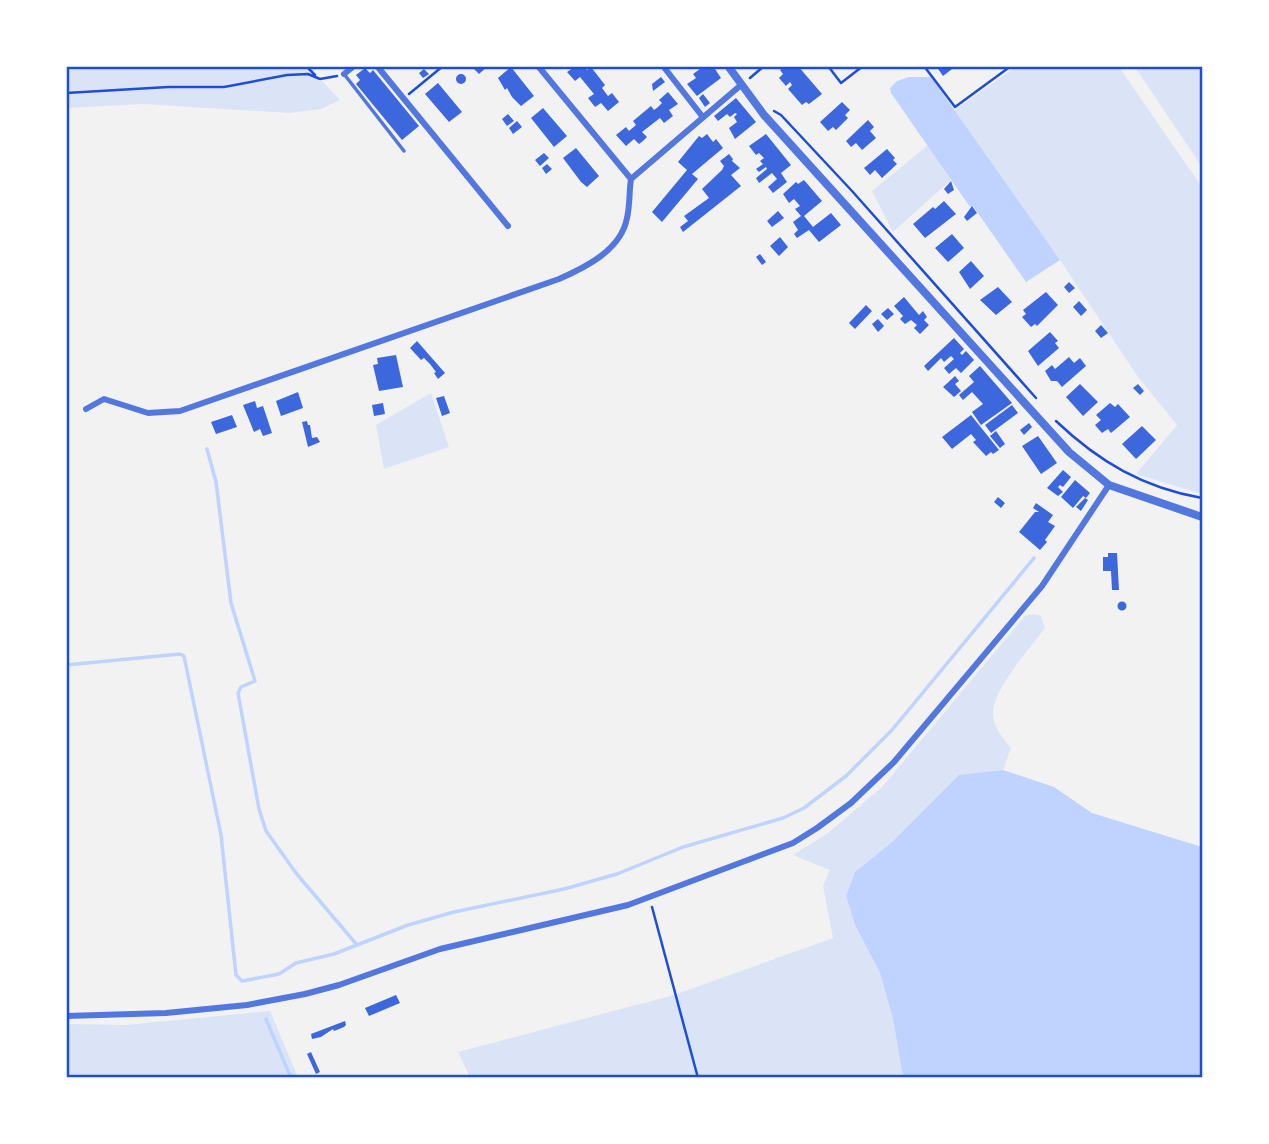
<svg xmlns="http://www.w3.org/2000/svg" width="1269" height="1144" viewBox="0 0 1269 1144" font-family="'Crimson Pro',serif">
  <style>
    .green { fill: #dbe4f7 }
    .water { fill: #bfd3fe }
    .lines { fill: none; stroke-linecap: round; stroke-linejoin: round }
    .stream { stroke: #bfd3fe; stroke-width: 3.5 }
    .building { fill: #3d67dc }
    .path { stroke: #1d4ed8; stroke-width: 2.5 }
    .service { stroke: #5277de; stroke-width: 3.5 }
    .minor { stroke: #5277de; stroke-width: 6 }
    .tertiary { stroke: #5277de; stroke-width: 8 }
    .neatline { fill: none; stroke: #1d4ed8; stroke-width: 2.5 }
  </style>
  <rect width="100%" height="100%" fill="#f2f2f2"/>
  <path class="green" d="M 66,67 L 303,67 L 320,82 L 322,81 L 340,100 L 321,109 L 290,113 L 143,104 L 67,108 Z
    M 1016,67 L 1119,67 L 1202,187 L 1202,494 L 1136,474 L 1177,425 L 1138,377 L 1060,260 L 953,111 Z
    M 1135,67 L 1202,67 L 1202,167 Z
    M 928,145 L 951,180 L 893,232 L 872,191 Z
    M 431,393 L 449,447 L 384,469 L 376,425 Z
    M 1034,614 L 1041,616 L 1045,628 C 1031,647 992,690 993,714 C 993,727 1003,738 1011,748 L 1003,770 L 959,776 L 892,842 L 855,872 L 846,896 L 855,925 L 880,973 L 893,1019 L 903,1077 L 470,1077 L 458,1052 L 674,995 L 833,938 L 823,886 L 830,870 L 793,855 L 828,833 L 882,787 L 1025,616 Z
    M 270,1011 L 298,1077 L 67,1077 L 67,1024 L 125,1025 Z"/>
  <path class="water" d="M 909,77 L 931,77 L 1060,260 L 1026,282 L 973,206 L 970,207 L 891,93 L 890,88 L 897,81 Z
    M 1003,770 L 1054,787 L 1092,813 L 1202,847 L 1202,1077 L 903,1077 L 893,1019 L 880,973 L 855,925 L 846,896 L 855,872 L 892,842 L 959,775 Z"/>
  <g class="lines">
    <path class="stream" d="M 207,449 L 216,482 L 231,603 L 255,681 L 241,687 L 238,693 L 259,809 L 266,831 L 296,873 L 357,945
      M 66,665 L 180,654 L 184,656 L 221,835 L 236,975 L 242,981 L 279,974 L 296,963 L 334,954 L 408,925 L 454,912 L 564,889 L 617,874 L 683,847 L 783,818 L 804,808 L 846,776 L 892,730 L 1034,558
      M 266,1019 L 291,1078"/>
  </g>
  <path class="building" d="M 471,66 L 488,66 L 479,74 Z
    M 571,66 L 584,66 L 587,70 L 591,67 L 605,85 L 602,88 L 608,96 L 612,93 L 619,102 L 608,111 L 601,103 L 595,107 L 588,98 L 594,94 L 580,77 L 575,81 L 567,72 L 573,68 Z
    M 699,66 L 713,66 L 721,78 L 697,96 L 687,84 L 696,78 L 693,74 L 700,69 Z
    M 785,66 L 798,66 L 822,94 L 809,104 L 806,102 L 802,105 L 788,89 L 792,85 L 790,82 L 786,86 L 779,78 L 783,74 L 780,70 Z
    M 936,66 L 956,66 L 943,76 Z
    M 511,67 L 534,96 L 521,106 L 512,97 L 507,88 L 505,90 L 498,78 Z
    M 365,68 L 370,73 L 373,70 L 419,126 L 402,140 L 356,84 L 360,80 L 356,75 Z
    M 424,69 L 429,74 L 423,78 L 419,73 Z
    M456 79a5 5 0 1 1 10 0a5 5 0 1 1-10 0Z
    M 661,77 L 665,82 L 653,91 L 652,84 Z
    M 438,83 L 462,112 L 449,122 L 425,94 Z
    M 668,92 L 678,104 L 669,110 L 673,116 L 664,123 L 660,118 L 642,132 L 647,137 L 643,141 L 639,144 L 634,139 L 626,146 L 616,135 L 626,127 L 629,131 L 636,125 L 633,121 L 651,106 L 654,110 L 658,107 L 662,103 L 659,100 Z
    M 703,94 L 710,103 L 705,107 L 699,98 Z
    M 736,98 L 756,122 L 735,139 L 729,128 L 737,122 L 734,117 L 737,114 L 735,113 L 730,117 L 727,114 L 718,121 L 714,116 Z
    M 842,102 L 850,110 L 845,115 L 848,118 L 836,130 L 833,127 L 828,131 L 820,122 Z
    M 543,108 L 567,136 L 554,147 L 531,118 Z
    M 508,114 L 514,121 L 507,126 L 502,119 Z
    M 868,120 L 874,127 L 870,131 L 876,138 L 862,150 L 856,143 L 851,147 L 846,141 Z
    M 517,121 L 522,127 L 513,134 L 509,128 Z
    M 707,134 L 713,142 L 716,139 L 723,148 L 692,174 L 698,179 L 662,222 L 652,212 L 687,170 L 678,162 L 699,136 L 702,138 Z
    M 766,134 L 791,165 L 781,173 L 787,182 L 773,193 L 768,187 L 777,179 L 772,173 L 759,183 L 756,178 L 767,169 L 766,167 L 759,172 L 756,169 L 763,164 L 760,161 L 764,158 L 759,153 L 756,155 L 749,146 Z
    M 576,148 L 599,176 L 587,187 L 581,182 L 563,158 Z
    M 887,149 L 895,158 L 893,160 L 897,164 L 882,178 L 875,170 L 870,175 L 864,168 Z
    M 544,153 L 549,158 L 540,166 L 535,160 Z
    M 729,154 L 733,159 L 732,161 L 740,168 L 731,175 L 741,186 L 683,232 L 680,227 L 688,221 L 684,216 L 709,198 L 702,189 L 722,170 L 724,166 L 720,161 Z
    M 547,164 L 552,169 L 546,174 L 542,168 Z
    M 804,180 L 822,201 L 804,216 L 813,227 L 831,213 L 841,225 L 819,242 L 809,230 L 797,238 L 794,234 L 798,230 L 793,222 L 801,216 L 795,209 L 800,206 L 794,199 L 789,203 L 783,194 L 796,182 L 798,184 Z
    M 951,181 L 954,190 L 948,194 L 944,189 Z
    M 944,201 L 956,214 L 925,238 L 913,224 L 933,207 L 935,209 Z
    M 972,206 L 977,213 L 967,221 L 964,217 Z
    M 778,211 L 784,218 L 772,227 L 767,221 Z
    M 952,234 L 964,248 L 948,262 L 935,248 Z
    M 780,237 L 788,247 L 779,256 L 770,246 Z
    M 760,254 L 766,262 L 762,265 L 756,257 Z
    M 971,261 L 984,276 L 970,289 L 959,272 Z
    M 1069,282 L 1075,288 L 1069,293 L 1064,287 Z
    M 998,287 L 1012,302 L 996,315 L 980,300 Z
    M 1046,292 L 1058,305 L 1037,326 L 1035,324 L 1031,327 L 1022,317 L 1026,314 L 1023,310 Z
    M 904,297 L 919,315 L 923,311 L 927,317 L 924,320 L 929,325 L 920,334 L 914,328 L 917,325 L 911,320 L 905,324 L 900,319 L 903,316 L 894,306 Z
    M 1079,301 L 1087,310 L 1081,316 L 1073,307 Z
    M 866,305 L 872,311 L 855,329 L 849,323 Z
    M 888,308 L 894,314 L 887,320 L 881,314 Z
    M 878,319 L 884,326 L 878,332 L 872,324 Z
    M 1101,325 L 1108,333 L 1101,338 L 1095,331 Z
    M 1050,332 L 1058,341 L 1055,343 L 1059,348 L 1038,366 L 1028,351 Z
    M 954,338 L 964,349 L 960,353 L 962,355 L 966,351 L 974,360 L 961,373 L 956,368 L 949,374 L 944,368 L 954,359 L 951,356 L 944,362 L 941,358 L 928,371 L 924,366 Z
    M 417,341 L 445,373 L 438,379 L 434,373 L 436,372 L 430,364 L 424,358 L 421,360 L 410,348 Z
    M 396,355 L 403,387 L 379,391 L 373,365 L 378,364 L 377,358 Z
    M 1069,357 L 1074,363 L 1080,358 L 1086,366 L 1062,387 L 1057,381 L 1051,381 L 1045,371 L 1052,365 L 1055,369 Z
    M 980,366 L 1012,403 L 981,425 L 972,412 L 983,404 L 972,392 L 963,400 L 959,395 L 974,382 L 969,376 Z
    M 955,376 L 959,381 L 955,384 L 961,391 L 954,397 L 943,387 Z
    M 1080,384 L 1098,402 L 1083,416 L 1066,397 Z
    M 1138,384 L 1144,391 L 1140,395 L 1133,388 Z
    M 298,392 L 303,408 L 281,416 L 276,401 Z
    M 444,396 L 450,413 L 442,416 L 436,398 Z
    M 255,401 L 257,408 L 263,406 L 272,433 L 263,436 L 260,429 L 254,432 L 243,405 Z
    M 383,403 L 385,414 L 374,416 L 372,405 Z
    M 1110,403 L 1115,407 L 1118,404 L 1130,417 L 1111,433 L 1108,429 L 1102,433 L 1095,425 L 1101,420 L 1096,415 Z
    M 1012,405 L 1018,413 L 991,433 L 985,425 Z
    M 232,415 L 237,427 L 216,434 L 211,422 Z
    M 971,415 L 999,450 L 993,454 L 991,452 L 986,456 L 973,442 L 976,440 L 971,434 L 952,449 L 942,437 Z
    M 307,421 L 308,425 L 310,425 L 312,438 L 317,437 L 320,442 L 308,447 L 302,422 Z
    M 1029,423 L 1032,427 L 1024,435 L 1020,430 Z
    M 1142,426 L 1156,440 L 1136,459 L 1122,444 Z
    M 996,431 L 1005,444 L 1000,448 L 990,436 Z
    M 1038,436 L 1057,463 L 1041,474 L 1022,446 Z
    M 1063,470 L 1071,477 L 1063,487 L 1060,485 L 1058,487 L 1063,492 L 1058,496 L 1047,488 Z
    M 1075,480 L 1090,493 L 1086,498 L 1083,496 L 1073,508 L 1061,497 Z
    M 998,497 L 1005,503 L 1001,508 L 994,502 Z
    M 1085,498 L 1088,500 L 1081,511 L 1076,507 Z
    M 1036,503 L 1053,515 L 1048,522 L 1055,526 L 1045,540 L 1047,542 L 1040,550 L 1019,532 L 1035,512 L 1039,512 L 1033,508 Z
    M 1108,553 L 1117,553 L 1119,590 L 1112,590 L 1111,571 L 1103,571 L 1103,557 L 1108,557 Z
    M1117.5 606a4.5 4.5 0 1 1 9 0a4.5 4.5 0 1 1-9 0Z
    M 396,995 L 400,1003 L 369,1016 L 365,1008 Z
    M 345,1021 L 346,1025 L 344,1027 L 334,1031 L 333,1029 L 321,1037 L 312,1039 L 311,1034 Z
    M 311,1052 L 320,1072 L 316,1074 L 307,1054 Z"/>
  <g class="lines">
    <path class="path" d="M 306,66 L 315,75
      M 828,66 L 841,83 L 863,66
      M 924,66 L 955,107 L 1011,66
      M 750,78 L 764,66
      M 66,93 L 168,87 L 224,87 L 287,75 L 308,74 L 320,79 L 337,76
      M 409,94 L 443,66
      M 774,111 L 781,115 L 852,191 L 1036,398
      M 1056,421 C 1099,462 1144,488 1202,498
      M 652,907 L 698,1078"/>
    <path class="service" d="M 344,74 L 404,151"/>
    <path class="minor" d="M 377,66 L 508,226
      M 538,66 L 631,179
      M 663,66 L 702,116
      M 344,74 L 354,66
      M 631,179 L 741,85
      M 86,409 L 104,399 L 148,413 L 180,411 L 559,279 C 586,267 621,250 627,218 C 630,206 629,192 631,179
      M 66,1016 L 166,1013 L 247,1005 L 305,994 L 339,985 L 440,949 L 628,905 L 793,843 L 817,828 L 851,803 L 894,762 L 1042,586 L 1109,485"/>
    <path class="tertiary" d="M 728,66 L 764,115 L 1069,452 L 1109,485 L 1202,517"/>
  </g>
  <rect width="1269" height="1144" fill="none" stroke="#ffffff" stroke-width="136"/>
  <rect x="68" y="68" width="1133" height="1008" class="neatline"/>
</svg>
